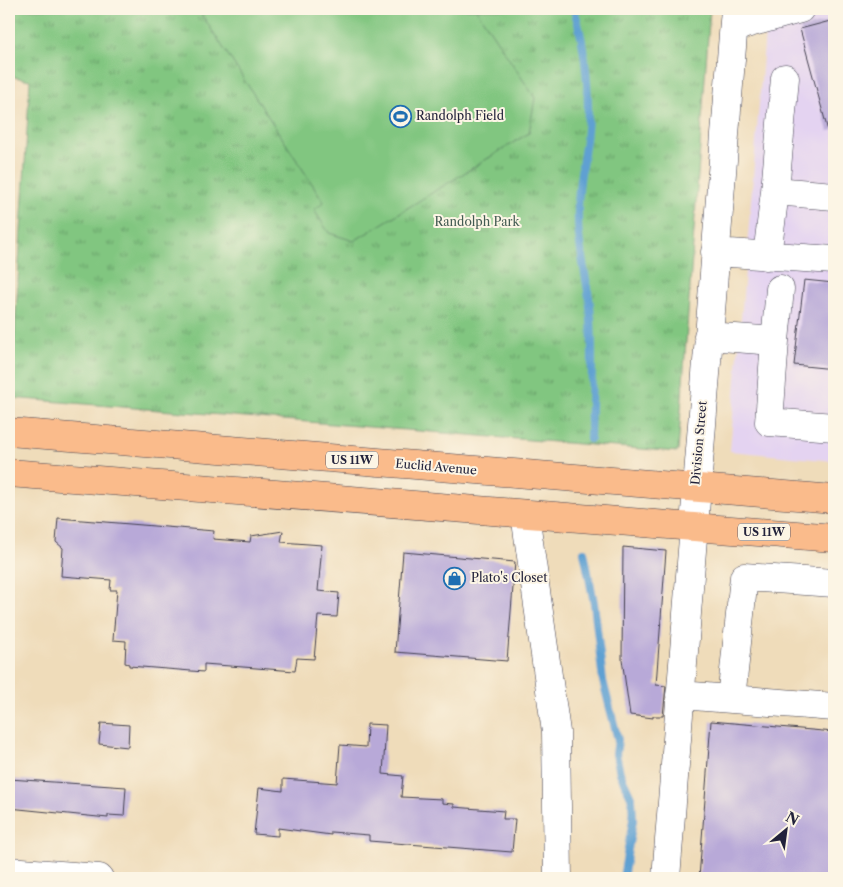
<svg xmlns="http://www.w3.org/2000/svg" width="843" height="887" viewBox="0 0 843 887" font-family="'Libre Caslon Text',serif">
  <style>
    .built { fill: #e4d3f1 }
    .grass { fill: url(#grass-tufts); stroke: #52745e }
    .pitch { fill: #81c680; stroke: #52745e }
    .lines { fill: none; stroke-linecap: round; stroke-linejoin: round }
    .stream { stroke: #5fa0d2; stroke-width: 8 }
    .building { fill: #b8a9d8 }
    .minor-casing { stroke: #413e4e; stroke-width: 29 }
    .major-casing { stroke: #413e4e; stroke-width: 29 }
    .minor { stroke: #fff; stroke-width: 28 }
    .major { stroke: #fabb8b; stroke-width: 28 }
    .labels { text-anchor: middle; stroke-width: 4; stroke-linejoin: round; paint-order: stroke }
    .shield { fill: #fcf5e5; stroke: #63616e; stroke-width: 1 }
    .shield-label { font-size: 11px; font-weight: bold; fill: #22223b }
    .poi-label { font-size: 12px; fill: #22223b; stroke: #fcf5e5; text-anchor: start }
    .park-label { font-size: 12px; fill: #435b53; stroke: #fcf5e5 }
    .street-label { font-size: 12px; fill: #22223b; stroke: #fcf5e5 }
  </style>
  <defs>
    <pattern id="grass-tufts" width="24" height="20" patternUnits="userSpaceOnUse" patternTransform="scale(1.25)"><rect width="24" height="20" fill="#81c680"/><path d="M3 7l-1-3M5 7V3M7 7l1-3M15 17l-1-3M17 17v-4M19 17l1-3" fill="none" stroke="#69a06a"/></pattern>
  </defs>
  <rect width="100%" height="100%" fill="#fcf5e5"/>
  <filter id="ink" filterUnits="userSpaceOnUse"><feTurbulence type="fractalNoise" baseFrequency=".02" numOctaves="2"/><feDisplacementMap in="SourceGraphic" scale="10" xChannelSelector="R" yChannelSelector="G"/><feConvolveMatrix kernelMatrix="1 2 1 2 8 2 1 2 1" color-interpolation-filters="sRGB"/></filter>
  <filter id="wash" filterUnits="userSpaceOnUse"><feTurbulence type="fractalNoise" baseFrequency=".0096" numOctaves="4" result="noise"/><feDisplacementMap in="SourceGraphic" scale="20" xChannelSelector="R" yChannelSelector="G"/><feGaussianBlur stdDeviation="1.12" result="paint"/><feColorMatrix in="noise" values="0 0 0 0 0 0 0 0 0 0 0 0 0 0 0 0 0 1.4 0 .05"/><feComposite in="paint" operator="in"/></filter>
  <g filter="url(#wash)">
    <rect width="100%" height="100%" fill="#efdcba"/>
    <path class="built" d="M 767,9 L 834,9 L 834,461 L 730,451 Z"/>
    <path class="grass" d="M 9,9 L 710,9 L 678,452 L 11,398 L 30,80 L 9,76 Z"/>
    <path class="pitch" d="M 198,9 L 476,9 L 535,98 L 529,133 L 354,241 L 329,233 L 314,210 L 324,202 Z"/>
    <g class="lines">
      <path class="stream" d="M 574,9 C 586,46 591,102 586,140 C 582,167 577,192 578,220 C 578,248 587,277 590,306 C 594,350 591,395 590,439
        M 584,552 L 594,603 L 603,681 L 618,740 L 616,754 L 620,773 L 632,799 L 633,820 L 623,878"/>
    </g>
    <g id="blocks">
      <path class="building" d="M 834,20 L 834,130 L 828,131 L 800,29 Z
        M 804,280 L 834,283 L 834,369 L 794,365 Z
        M 58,518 L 214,531 L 213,539 L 250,542 L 251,536 L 283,531 L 281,542 L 322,545 L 318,591 L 339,593 L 337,617 L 318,616 L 314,659 L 297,658 L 295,671 L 204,664 L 204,672 L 129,666 L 129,664 L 125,663 L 126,641 L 113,640 L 117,590 L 110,590 L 111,580 L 61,576 L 63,548 L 56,542 Z
        M 623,547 L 666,551 L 656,685 L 666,686 L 663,716 L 653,716 L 653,718 L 630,715 L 622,659 Z
        M 403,552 L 515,562 L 507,661 L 395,652 Z
        M 711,721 L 834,732 L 834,878 L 699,878 Z
        M 101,723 L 129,725 L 128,747 L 99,744 Z
        M 367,724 L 386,725 L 383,774 L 403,776 L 401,797 L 442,799 L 442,803 L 454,804 L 454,807 L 504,811 L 503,819 L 515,819 L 512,852 L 369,841 L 369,835 L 331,832 L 331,835 L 278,828 L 278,836 L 254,834 L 259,788 L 283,791 L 283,779 L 337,783 L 340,745 L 366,747 Z
        M 9,779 L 126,787 L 124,816 L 108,815 L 108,818 L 9,808 Z"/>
    </g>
  </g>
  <g filter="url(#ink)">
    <use href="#blocks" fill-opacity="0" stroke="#413e4e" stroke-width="1"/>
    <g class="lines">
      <defs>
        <path id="minor" d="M 735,27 L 800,9
          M 775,191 L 785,78
          M 715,252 L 834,260
          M 767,256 L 775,191 L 834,196
          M 708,336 L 775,341 L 769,422 L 834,427
          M 775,341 L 780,289
          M 525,514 L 556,732 L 558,878
          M 680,695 L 834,707
          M 731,699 L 744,577 L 834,583
          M 9,871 L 99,878
          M 666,878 L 735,9"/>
        <path id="major" d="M 9,432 L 834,499
          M 9,473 L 834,538"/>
      </defs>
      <use href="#minor" class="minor-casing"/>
      <use href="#major" class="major-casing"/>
      <use href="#minor" class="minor"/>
      <use href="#major" class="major"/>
    </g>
  </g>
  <defs>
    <symbol id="stadium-ring" viewBox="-11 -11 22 22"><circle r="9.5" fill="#fcf5e5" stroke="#1f6fb2" stroke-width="1.5"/><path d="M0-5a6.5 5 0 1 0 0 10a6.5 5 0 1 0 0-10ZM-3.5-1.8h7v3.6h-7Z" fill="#1f6fb2"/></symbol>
    <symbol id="shop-ring" viewBox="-11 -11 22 22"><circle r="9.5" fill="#fcf5e5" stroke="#1f6fb2" stroke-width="1.5"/><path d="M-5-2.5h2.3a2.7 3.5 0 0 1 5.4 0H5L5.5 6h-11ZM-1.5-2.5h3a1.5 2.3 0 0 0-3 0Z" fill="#1f6fb2"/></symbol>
  </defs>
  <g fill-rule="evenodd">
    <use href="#stadium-ring" x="388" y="104" width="25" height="25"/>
    <use href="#shop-ring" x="442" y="566" width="25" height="25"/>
  </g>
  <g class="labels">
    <g class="shield">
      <rect x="326" y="451.5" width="52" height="17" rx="4"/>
      <rect x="738" y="523.5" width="52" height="17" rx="4"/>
    </g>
    <g class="shield-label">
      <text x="352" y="464">US 11W</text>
      <text x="764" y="536">US 11W</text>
    </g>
    <g class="poi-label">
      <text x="416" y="120">Randolph Field</text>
      <text x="471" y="582">Plato's Closet</text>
    </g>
    <g class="park-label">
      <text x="477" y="226">Randolph Park</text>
    </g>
    <g class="street-label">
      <text transform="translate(699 443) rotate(-85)" y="4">Division Street</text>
      <text transform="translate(436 467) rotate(5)" y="4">Euclid Avenue</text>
    </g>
  </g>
  <rect width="843" height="887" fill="none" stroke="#fcf5e5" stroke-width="30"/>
  <g transform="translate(786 830) rotate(29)" stroke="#fcf5e5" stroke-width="4" paint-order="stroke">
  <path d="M0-4L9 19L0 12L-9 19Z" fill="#22223b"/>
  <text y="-8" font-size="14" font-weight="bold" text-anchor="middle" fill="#22223b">N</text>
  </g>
</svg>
